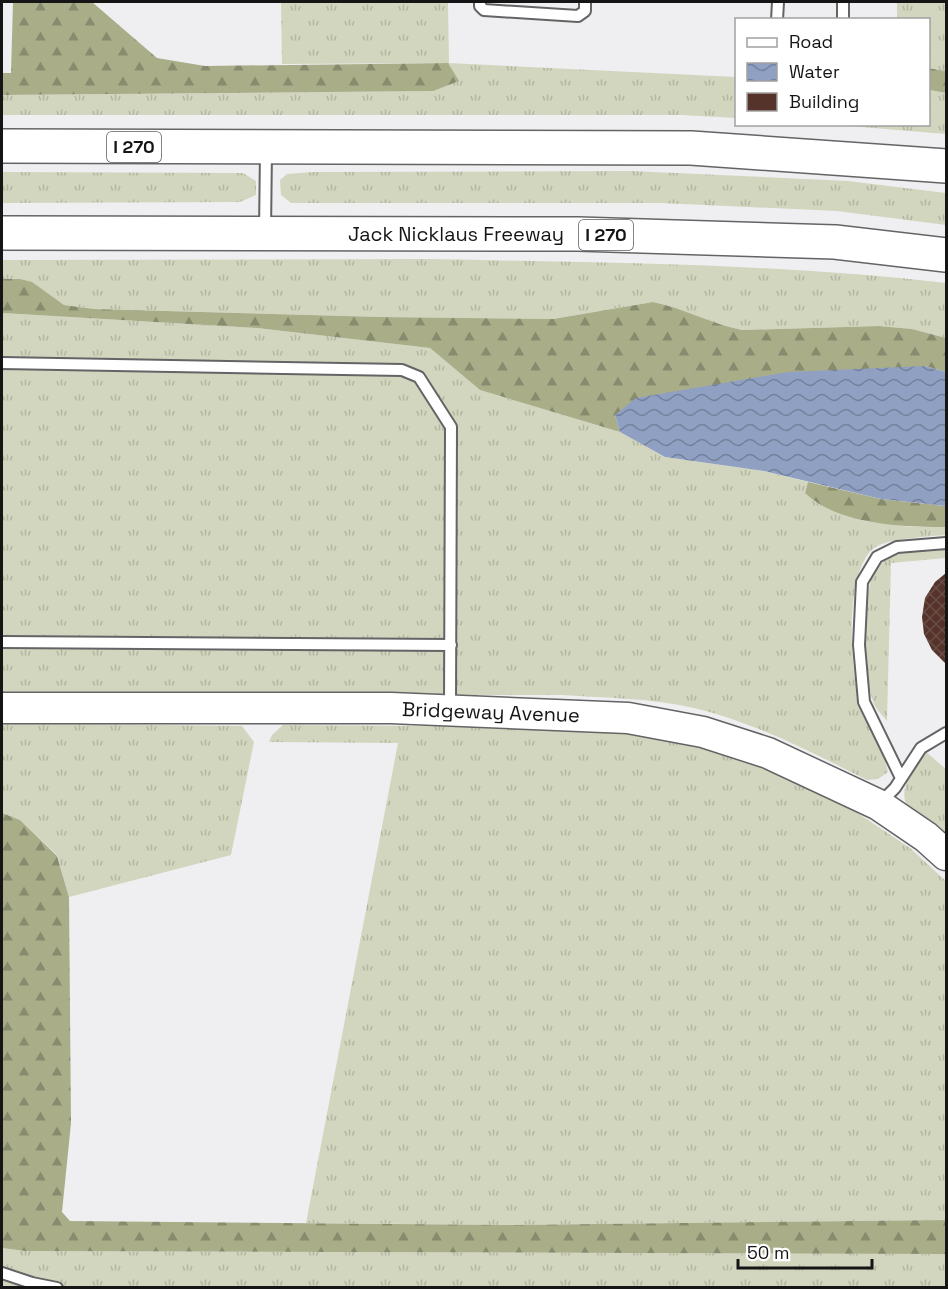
<svg xmlns="http://www.w3.org/2000/svg" width="948" height="1289" viewBox="0 0 948 1289" font-family="'Space Grotesk',sans-serif">
  <style>
    .grass { fill: url(#grass-tufts) }
    .forest { fill: url(#forest-firs) }
    .water { fill: url(#water-waves) }
    .building { fill: url(#building-cross-hatch) }
    .lines { fill: none; stroke-linecap: round; stroke-linejoin: round }
    .lane-casing { stroke: #636465; stroke-width: 14 }
    .secondary-casing { stroke: #636465; stroke-width: 33 }
    .highway-casing { stroke: #636465; stroke-width: 36 }
    .lane { stroke: #fff; stroke-width: 10 }
    .secondary { stroke: #fff; stroke-width: 30 }
    .highway { stroke: #fff; stroke-width: 33 }
    .labels { text-anchor: middle; stroke-width: 6; stroke-linejoin: round; paint-order: stroke }
    .shield { fill: #fff; stroke: #5b5b5b; stroke-width: 1.5 }
    .shield-label { font-size: 18px; font-weight: bold; fill: #151515 }
    .street-label { font-size: 20px; fill: #151515; stroke: #fff }
  </style>
  <defs>
    <pattern id="grass-tufts" width="24" height="20" patternUnits="userSpaceOnUse" patternTransform="scale(1.5)"><rect width="24" height="20" fill="#d2d6be"/><path d="M3 7l-1-3M5 7V3M7 7l1-3M15 17l-1-3M17 17v-4M19 17l1-3" fill="none" stroke="#b3b7a2"/></pattern>
    <pattern id="forest-firs" width="22" height="20" patternUnits="userSpaceOnUse" patternTransform="scale(1.5)"><rect width="22" height="20" fill="#a9ae89"/><path d="M5 1l3.5 6h-7zM16 11l3.5 6h-7z" fill="#888c6f"/></pattern>
    <pattern id="water-waves" width="16" height="10" patternUnits="userSpaceOnUse" patternTransform="scale(1.5)"><rect width="16" height="10" fill="#90a0c2"/><path d="M0 5q4-4 8 0t8 0" fill="none" stroke="#74819c"/></pattern>
    <pattern id="building-cross-hatch" width="8" height="8" patternUnits="userSpaceOnUse" patternTransform="scale(1.5)"><rect width="8" height="8" fill="#55332a"/><path d="M0 0l8 8M0 8l8-8" fill="none" stroke="#694e47"/></pattern>
  </defs>
  <rect width="100%" height="100%" fill="#efeff1"/>
  <path class="grass" d="M 281,2 L 448,2 L 449,63 L 736,77 L 736,118 L 682,115 L 2,115 L 2,95 L 433,91 L 448,63 L 282,64 Z
    M 897,2 L 946,2 L 946,71 L 929,68 L 928,20 L 897,19 Z
    M 929,90 L 946,93 L 946,134 L 837,125 L 928,124 Z
    M 632,171 L 848,181 L 946,193 L 946,225 L 837,211 L 660,203 L 291,203 L 281,195 L 280,180 L 287,174 L 313,172 Z
    M 2,172 L 243,173 L 256,181 L 256,195 L 240,202 L 2,203 Z
    M 430,259 C 602,263 776,263 946,283 L 946,338 L 912,329 L 879,326 L 742,330 C 711,324 684,308 653,302 L 553,319 L 382,317 L 94,309 L 64,305 L 20,279 L 2,279 L 2,260 Z
    M 2,313 L 257,328 L 430,348 L 480,390 L 620,432 L 665,457 L 764,471 L 808,482 L 805,493 L 864,521 L 911,527 L 946,527 L 946,535 C 931,536 885,539 874,548 C 842,573 850,683 864,717 C 867,724 873,730 876,737 C 882,748 885,761 888,772 L 878,779 L 867,780 C 811,752 756,723 694,708 C 651,698 606,698 562,695 L 2,694 Z
    M 946,548 L 946,558 L 891,563 L 887,721 C 883,716 878,711 875,706 C 863,681 861,595 875,570 C 877,567 882,563 885,561 C 900,547 927,550 946,548 Z
    M 2,723 L 242,726 L 254,742 L 231,855 L 69,897 L 57,855 L 20,820 L 2,813 Z
    M 283,725 L 579,727 L 643,733 L 698,745 L 772,769 L 847,806 L 910,848 L 946,881 L 946,1220 L 513,1225 L 306,1223 L 398,743 L 269,742 L 272,735 Z
    M 926,752 L 946,769 L 946,836 L 908,807 C 896,789 916,767 926,752 Z
    M 2,1248 L 25,1251 L 946,1254 L 946,1287 L 2,1288 Z"/>
  <path class="forest" d="M 13,2 L 92,2 L 157,58 L 205,66 L 448,63 L 459,81 L 433,91 L 2,95 L 2,73 L 11,73 Z
    M 928,68 L 946,71 L 946,93 L 929,90 Z
    M 2,279 L 20,279 L 32,282 L 64,305 L 94,309 L 382,317 L 553,319 L 653,302 C 684,308 711,324 742,330 L 879,326 L 912,329 L 946,338 L 946,372 L 925,366 L 615,415 L 620,432 L 480,390 L 430,348 L 257,328 L 2,313 Z
    M 808,482 L 881,499 L 946,506 L 946,527 C 902,527 839,525 805,493 Z
    M 2,813 L 20,820 L 57,856 L 69,897 L 71,1123 L 62,1212 L 70,1221 L 513,1225 L 946,1220 L 946,1254 L 25,1251 L 2,1248 Z"/>
  <path class="water" d="M 925,366 L 946,372 L 946,506 L 881,499 L 764,471 L 665,457 L 620,432 L 615,415 L 636,398 L 788,372 Z"/>
  <path class="building" d="M 946,573 L 946,664 L 932,650 L 924,634 L 922,617 L 925,598 L 935,582 Z"/>
  <g class="lines">
    <defs>
      <path id="lane" d="M 480,2 L 480,6 L 484,10 L 578,16 L 585,11 L 585,2
        M 777,20 L 778,2
        M 843,20 L 843,2
        M 265,231 L 266,150
        M 2,363 L 402,370 L 419,377 L 451,427 L 450,707
        M 2,642 L 451,645
        M 901,778 L 864,702 L 859,645 L 862,582 L 877,557 L 897,547 L 946,543
        M 879,804 L 895,788 L 921,748 L 946,733
        M 2,1273 L 32,1283 L 57,1288"/>
      <path id="secondary" d="M 2,708 L 391,708 L 628,718 L 703,732 L 768,753 L 879,805 L 926,837 L 946,855"/>
      <path id="highway" d="M 2,146 L 691,148 L 946,166
        M 2,233 L 578,234 L 835,242 L 946,255"/>
    </defs>
    <use href="#lane" class="lane-casing"/>
    <use href="#secondary" class="secondary-casing"/>
    <use href="#highway" class="highway-casing"/>
    <use href="#lane" class="lane"/>
    <use href="#secondary" class="secondary"/>
    <use href="#highway" class="highway"/>
  </g>
  <g class="labels">
    <g class="shield">
      <rect x="107" y="132" width="54" height="30" rx="4.5"/>
      <rect x="579" y="220" width="54" height="30" rx="4.5"/>
    </g>
    <g class="shield-label">
      <text x="134" y="153">I 270</text>
      <text x="606" y="241">I 270</text>
    </g>
    <g class="street-label">
      <text x="456" y="241">Jack Nicklaus Freeway</text>
      <text transform="translate(491 712) rotate(2)" y="7">Bridgeway Avenue</text>
    </g>
  </g>
  <rect width="948" height="1289" fill="none" stroke="#151515" stroke-width="6"/>
  <rect x="735" y="18" width="195" height="108" fill="#ffffff" stroke="#a1a1a1" stroke-width="1.5"/>
  <rect x="747" y="38" width="30" height="9" fill="#ffffff" stroke="#a1a1a1" stroke-width="1.5"/>
  <text x="789" y="48" font-size="18" fill="#151515">Road</text>
  <rect x="747" y="63" width="30" height="18" fill="url(#water-waves)" stroke="#a1a1a1" stroke-width="1.5"/>
  <text x="789" y="78" font-size="18" fill="#151515">Water</text>
  <rect x="747" y="93" width="30" height="18" fill="#55332a" stroke="#a1a1a1" stroke-width="1.5"/>
  <text x="789" y="108" font-size="18" fill="#151515">Building</text>
  <path d="M738 1259v9h134v-9" fill="none" stroke="#151515" stroke-width="3"/>
  <text x="747" y="1259" font-size="18" fill="#151515" stroke="#ffffff" stroke-width="4.5" paint-order="stroke">50 m</text>
</svg>
